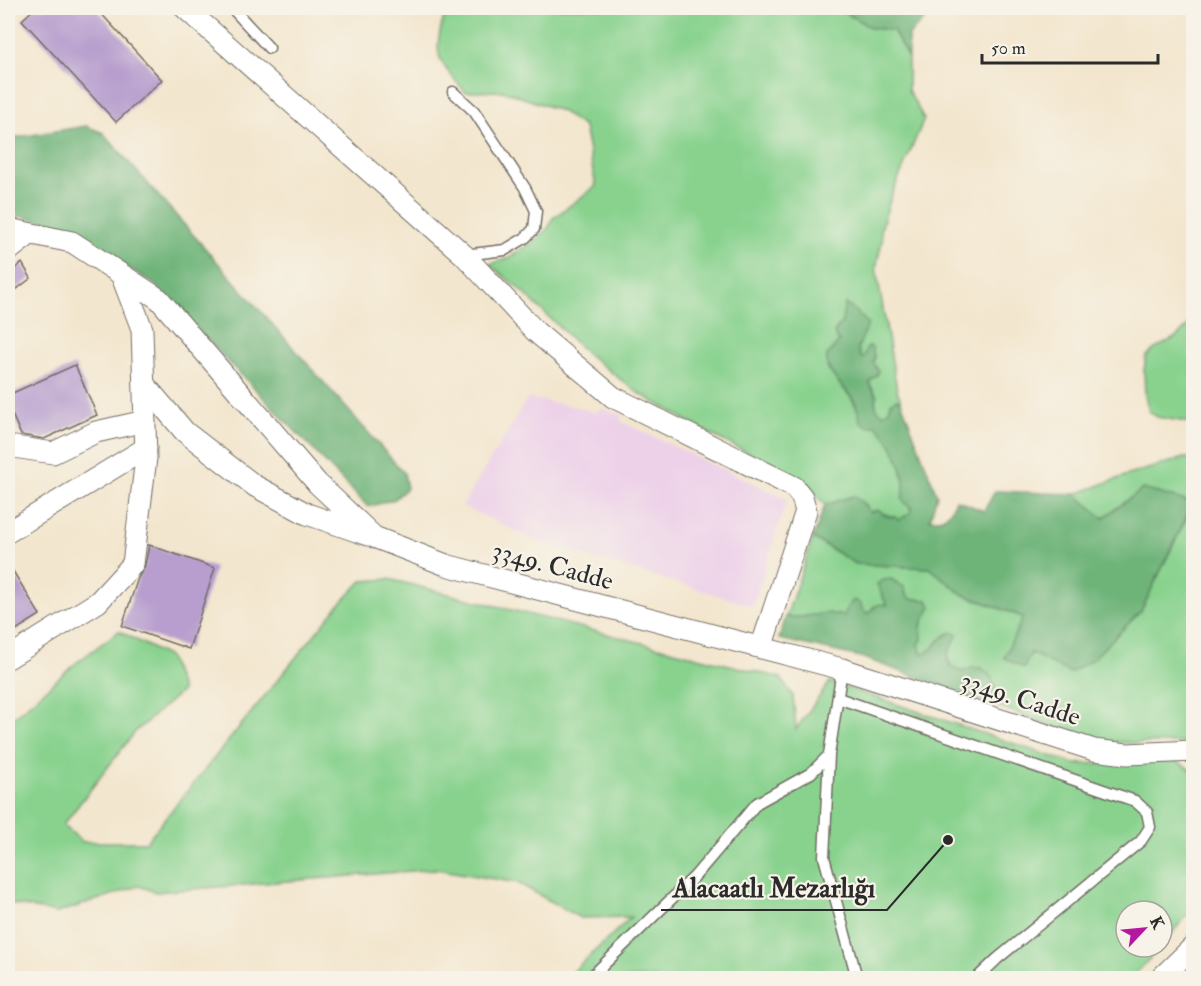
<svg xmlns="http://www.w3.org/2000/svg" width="1201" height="986" viewBox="0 0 1201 986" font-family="'IM FELL Double Pica',serif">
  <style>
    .built { fill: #edd1e9 }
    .green { fill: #88d28e; stroke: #5a7e5c; stroke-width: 1.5 }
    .forest { fill: #6eb479; stroke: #4c7052; stroke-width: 1.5 }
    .building { fill: #b79ece }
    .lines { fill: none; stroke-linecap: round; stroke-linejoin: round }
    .service-casing { stroke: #716c64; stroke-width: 13 }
    .minor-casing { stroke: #716c64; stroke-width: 23 }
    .service { stroke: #fff; stroke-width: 10 }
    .minor { stroke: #fff; stroke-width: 21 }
    .labels { text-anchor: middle; stroke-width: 4.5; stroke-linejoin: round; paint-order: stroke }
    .street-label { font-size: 26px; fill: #2b2b2b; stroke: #f7f3e8 }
    .leader { fill: none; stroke: #2b2b2b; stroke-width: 2 }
    .callout-dot { fill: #2b2b2b; stroke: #f7f3e8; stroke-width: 2 }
    .callout-label { font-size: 27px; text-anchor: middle; font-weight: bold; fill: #2b2b2b; stroke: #f7f3e8; stroke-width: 4.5; stroke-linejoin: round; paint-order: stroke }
  </style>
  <rect width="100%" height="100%" fill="#f7f3e8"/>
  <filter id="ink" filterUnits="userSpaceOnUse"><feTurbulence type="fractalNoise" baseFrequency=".0167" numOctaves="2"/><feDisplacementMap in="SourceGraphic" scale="12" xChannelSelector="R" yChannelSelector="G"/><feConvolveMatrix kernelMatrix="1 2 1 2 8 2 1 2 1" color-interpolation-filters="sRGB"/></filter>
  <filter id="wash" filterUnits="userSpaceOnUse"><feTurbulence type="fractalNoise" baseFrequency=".008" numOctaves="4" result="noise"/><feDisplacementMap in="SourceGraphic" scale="24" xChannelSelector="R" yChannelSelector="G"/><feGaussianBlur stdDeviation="1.35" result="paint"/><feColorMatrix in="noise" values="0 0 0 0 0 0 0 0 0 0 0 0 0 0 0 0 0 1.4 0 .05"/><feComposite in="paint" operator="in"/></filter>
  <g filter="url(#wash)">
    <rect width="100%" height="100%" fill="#f3e6ce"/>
    <path class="built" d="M 528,398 L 577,407 L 597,413 L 599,408 L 622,415 L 620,421 L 787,499 L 753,606 L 535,540 L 462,506 Z"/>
    <path class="green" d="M 439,8 L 838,8 L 871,28 L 893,30 L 908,58 L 908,90 L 924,119 L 892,194 L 881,229 L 882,241 L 876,268 L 897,390 L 901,401 L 896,399 L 891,403 L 889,410 L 883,414 L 877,411 L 874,391 L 869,383 L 878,370 L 873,363 L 875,358 L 872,348 L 864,358 L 861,358 L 858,348 L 859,342 L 846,304 L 842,322 L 834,333 L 839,342 L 827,355 L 827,368 L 852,399 L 859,412 L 883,431 L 890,441 L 900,464 L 911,512 L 899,521 C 893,515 884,515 877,510 L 870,512 L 863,503 L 853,496 L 825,505 L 804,481 L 714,436 L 637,392 L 585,352 L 524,293 L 489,264 L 507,259 L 534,241 L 549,227 L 552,219 L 596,186 L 584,127 L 561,111 L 504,91 L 465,92 C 440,61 431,59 444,17 Z
      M 1193,320 L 1193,423 L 1157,417 L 1149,411 L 1145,396 L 1144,370 L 1146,357 L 1153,350 L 1178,336 Z
      M 1184,458 L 1193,459 L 1193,503 L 1143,489 L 1103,518 L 1075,494 L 1128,475 Z
      M 1193,505 L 1193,743 L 1128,743 L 1093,740 L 994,705 C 995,689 995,679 982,668 L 963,672 L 951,666 L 947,656 L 957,635 L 939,640 C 934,648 931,652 921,653 L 919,644 C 923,637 919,631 922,624 C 925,616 927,609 928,600 L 911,599 L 906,594 L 904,587 L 881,595 L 888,606 L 874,606 L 869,613 L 864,612 L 862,609 L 845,616 L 827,613 L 801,617 L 786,617 L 813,538 L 856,564 L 930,568 L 962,594 L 1023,617 L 1004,658 L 1031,653 L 1141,611 Z
      M 389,579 L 781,678 L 793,696 L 796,729 L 830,682 L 1074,764 L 1176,761 L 1193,771 L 1193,909 L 1162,944 L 1162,911 L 1126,911 L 1126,947 L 1160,947 L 1132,978 L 566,978 L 631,917 L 580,918 L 518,883 L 436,869 L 156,892 L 139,886 L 57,913 L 8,903 L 8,722 L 76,663 L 119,631 L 169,657 L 182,691 L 135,732 L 63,825 L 83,842 L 146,842 L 337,607 L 362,581 Z"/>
    <path class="forest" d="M 838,8 L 948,8 L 930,14 L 908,36 L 908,58 L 893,30 L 871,28 Z
      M 86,126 L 103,133 L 404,473 L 407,488 L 395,499 L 368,507 L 154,284 L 62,225 L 8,214 L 8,139 Z
      M 845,304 L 856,311 L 868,324 L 858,348 L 861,358 L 864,357 L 867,348 L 870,346 C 874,350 875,358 873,363 L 878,370 L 878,374 L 869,383 L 877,396 C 873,403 876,410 883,414 L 889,410 L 891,403 L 896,399 L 901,401 L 937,495 L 930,519 C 946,521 950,513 956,500 L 984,511 L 995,491 L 1075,494 L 1103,518 L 1143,489 L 1193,503 L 1141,611 L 1093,659 L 1070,673 L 1031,653 L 1024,668 L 1004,658 L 1023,617 L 962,594 L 930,568 L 856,564 L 813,538 L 825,505 L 853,496 L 863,503 L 870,512 L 877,510 L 882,512 L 885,516 L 895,517 L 899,520 L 911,512 L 912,508 L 904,503 L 902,498 C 910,475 893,440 875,425 L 869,427 L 860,421 C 859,413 857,406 853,399 C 844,386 824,373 827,356 C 829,349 836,348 839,342 L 834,333 L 842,322 Z
      M 891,579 L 904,587 L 906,594 L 911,599 L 928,600 L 931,607 L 921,625 L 922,640 L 919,644 L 921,653 C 938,652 938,633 955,632 L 957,635 L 947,656 L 950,666 L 963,672 C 977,663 989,668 995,685 C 997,690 994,699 994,705 L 861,657 L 779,639 L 786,617 L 801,617 L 827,613 L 845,616 C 846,608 847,604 855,600 L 861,604 L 862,609 L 867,614 C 874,609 876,602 887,605 L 877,584 L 883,580 Z"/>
    <g id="blocks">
      <path class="building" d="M 35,8 L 96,8 L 162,80 L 116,122 L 22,20 Z
        M 22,263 L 31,278 L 8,296 L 8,274 Z
        M 75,365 L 97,415 L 44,439 L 21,435 L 8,405 L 8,395 Z
        M 149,545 L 215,568 L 189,649 L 122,626 L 138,578 L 145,566 Z
        M 8,563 L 40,615 L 8,635 Z"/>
    </g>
  </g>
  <g filter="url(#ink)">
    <use href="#blocks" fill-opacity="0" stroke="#716c64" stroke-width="1.5"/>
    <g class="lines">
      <defs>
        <path id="service" d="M 232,8 L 269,48
          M 453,92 L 474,111 L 525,188 L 536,211 L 534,229 L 525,238 L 505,250 L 464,255
          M 842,669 L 829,755 L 824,857 L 857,978
          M 838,698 L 1135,801 L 1147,812 L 1150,827 L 1141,841 L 997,959 L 977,978
          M 590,978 L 695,876 L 757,803 L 811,773 L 829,755"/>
        <path id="minor" d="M 185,8 L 464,255 L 536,332 L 613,397 L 794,487 L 802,497 L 806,511 L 761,648
          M 8,229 L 72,242 L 159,299 L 318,484 L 374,537 L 446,565 L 842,669 L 1094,750 L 1127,754 L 1194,751
          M 8,251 L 30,234
          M 144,384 L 185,432 L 255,486 L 307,514 L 368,535
          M 8,446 L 53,453 L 96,432 L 145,421
          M 8,532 L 146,448
          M 8,658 L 98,602 L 133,564 L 146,458 L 142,329 L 121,274
          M 1161,978 L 1194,946"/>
      </defs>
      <use href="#service" class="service-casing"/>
      <use href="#minor" class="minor-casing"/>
      <use href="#service" class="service"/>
      <use href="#minor" class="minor"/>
    </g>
  </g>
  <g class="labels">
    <g class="street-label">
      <text transform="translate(553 565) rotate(15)" y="9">3349. Cadde</text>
      <text transform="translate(1021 698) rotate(18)" y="9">3349. Cadde</text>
    </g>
  </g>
  <path class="leader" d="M948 840L887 910H661"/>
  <circle class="callout-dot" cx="948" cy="840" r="6"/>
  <g class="callout-label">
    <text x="774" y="897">Alacaatlı Mezarlığı</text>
  </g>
  <rect width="1201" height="986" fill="none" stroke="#f7f3e8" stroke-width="30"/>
  <g transform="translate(1144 929) rotate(64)"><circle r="28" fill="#f7f3e8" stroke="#a5a39c" stroke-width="1.5"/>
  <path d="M0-4.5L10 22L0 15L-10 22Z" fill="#b5179e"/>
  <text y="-9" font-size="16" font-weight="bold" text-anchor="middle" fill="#2b2b2b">K</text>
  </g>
  <path d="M982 54v9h176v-9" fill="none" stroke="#2b2b2b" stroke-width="3"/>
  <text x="991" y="54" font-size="18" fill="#2b2b2b" stroke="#f7f3e8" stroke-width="4.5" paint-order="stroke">50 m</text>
</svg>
